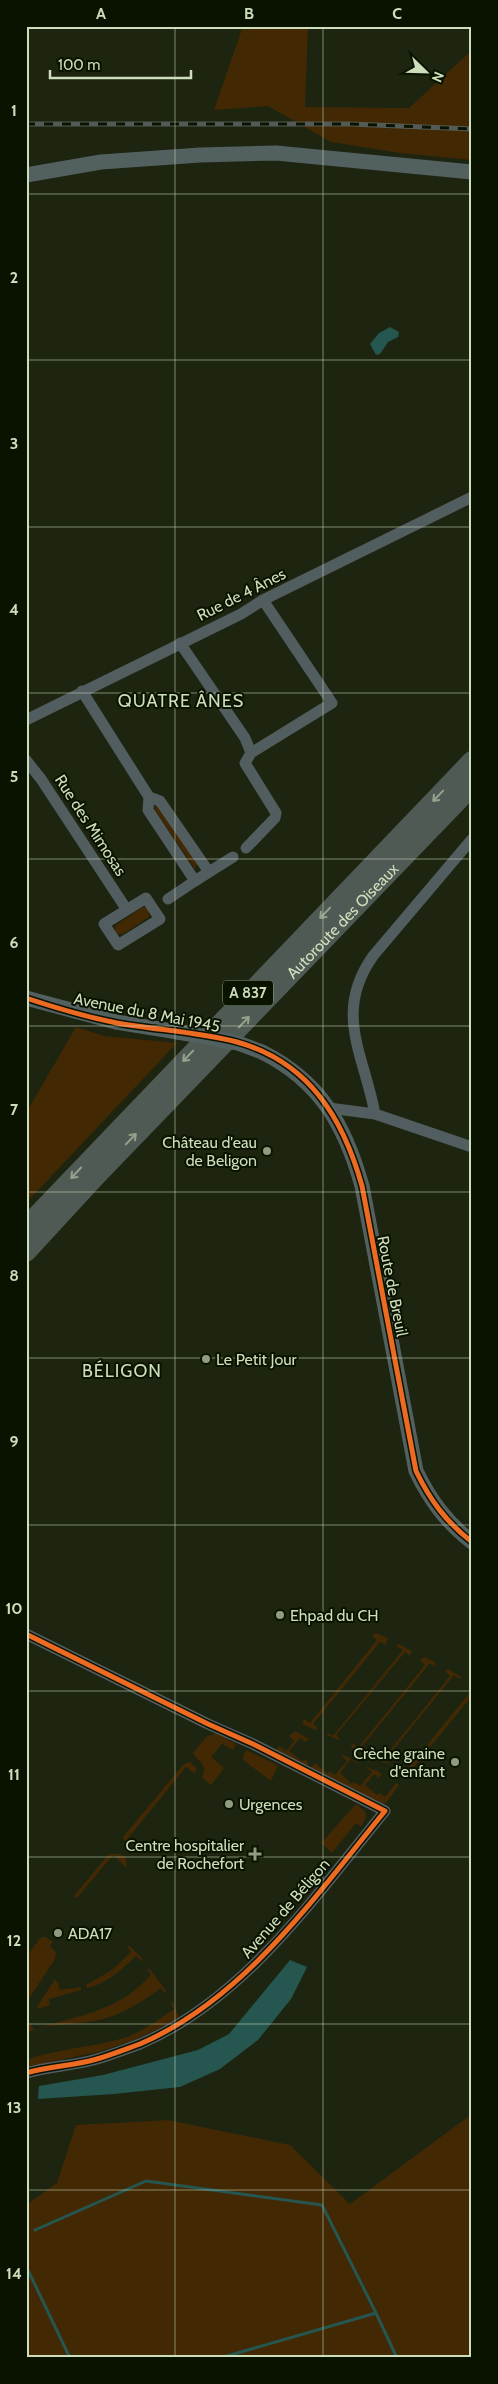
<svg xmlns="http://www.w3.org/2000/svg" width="498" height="2384" viewBox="0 0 498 2384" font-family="Cabin,sans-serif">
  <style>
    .green { fill: #422904 }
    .water { fill: #255650 }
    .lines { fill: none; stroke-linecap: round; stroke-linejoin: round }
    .stream { stroke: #255650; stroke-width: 3 }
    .street { stroke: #525d60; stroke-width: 11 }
    .secondary { stroke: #536060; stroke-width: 15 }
    .highway { stroke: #505a54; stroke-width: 20 }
    .rail-casing { stroke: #545b56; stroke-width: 5 }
    .rail { stroke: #0a1300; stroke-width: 3; stroke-dasharray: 9; stroke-linecap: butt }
    .secondary-bridge { stroke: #536060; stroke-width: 15 }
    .cycleway-casing { stroke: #0a1300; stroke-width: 8 }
    .cycleway { stroke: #ed6a23; stroke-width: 5 }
    .oneway { stroke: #95a28d }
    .grid { fill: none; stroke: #ceddbb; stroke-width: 1; stroke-opacity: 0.55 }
    .poi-dot { fill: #909c7f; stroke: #0a1300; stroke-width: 2 }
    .labels { text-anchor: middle; stroke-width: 4; stroke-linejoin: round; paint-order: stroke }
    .shield { fill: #0a1300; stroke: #93a083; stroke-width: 1 }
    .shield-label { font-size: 15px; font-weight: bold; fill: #ceddbb }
    .street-label { font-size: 16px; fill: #ceddbb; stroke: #0a1300 }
    .poi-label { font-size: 16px; fill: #ceddbb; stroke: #0a1300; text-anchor: start }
    .neighbourhood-label { font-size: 18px; letter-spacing: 1px; fill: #ceddbb; stroke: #0a1300 }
    .neatline { fill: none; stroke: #ceddbb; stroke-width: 2 }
    .grid-label { font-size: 16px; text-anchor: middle; font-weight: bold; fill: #ceddbb }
  </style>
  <rect width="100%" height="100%" fill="#1d2410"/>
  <path class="green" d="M 243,26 L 308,26 L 305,107 L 409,108 L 472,50 L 472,160 L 400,153 L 331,142 L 268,106 L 214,110 Z
    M 155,804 L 159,806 L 197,864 L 195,869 L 155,810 Z
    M 143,907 L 148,908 L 149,917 L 123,934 L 115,934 L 115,926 Z
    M 76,1027 L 104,1036 L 177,1043 L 26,1203 L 26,1113 Z
    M 376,1633 L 388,1638 L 386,1645 L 380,1642 L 313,1724 L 318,1728 L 315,1730 L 302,1724 L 304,1719 L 310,1723 L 377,1640 L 372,1635 Z
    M 399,1644 L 412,1651 L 410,1656 L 405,1652 L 336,1735 L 341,1741 L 327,1735 L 327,1732 L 333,1736 L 403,1650 L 396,1646 Z
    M 424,1657 L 435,1662 L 435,1667 L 430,1663 L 360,1749 L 365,1753 L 351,1747 L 352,1743 L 358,1748 L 425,1665 L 420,1660 Z
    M 448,1669 L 461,1677 L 459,1679 L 454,1675 L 385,1760 L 390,1764 L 377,1760 L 375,1756 L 383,1759 L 450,1676 L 445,1671 Z
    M 472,1690 L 472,1696 L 407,1775 L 397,1771 L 399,1768 L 405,1772 L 414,1761 L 409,1757 L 413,1752 L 418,1756 Z
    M 295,1731 L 309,1739 L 306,1742 L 300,1738 L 289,1751 L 302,1761 L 305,1759 L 309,1763 L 306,1767 L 275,1751 L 279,1746 L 286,1751 L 294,1741 L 289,1736 Z
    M 216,1733 L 236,1744 L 233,1750 L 222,1744 L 211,1757 L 224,1768 L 211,1785 L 202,1778 C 208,1764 199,1763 193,1753 L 206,1737 Z
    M 246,1750 L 277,1765 L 278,1766 L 271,1781 L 243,1760 L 243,1756 Z
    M 344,1755 L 357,1762 L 357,1764 L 351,1759 L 340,1773 L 352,1784 L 354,1782 L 360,1786 L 372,1772 L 366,1767 L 380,1772 L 381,1775 L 379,1778 L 374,1774 L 365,1785 L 377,1795 L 379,1793 L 385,1797 L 396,1783 L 399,1785 L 386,1803 L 384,1804 L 309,1769 L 315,1763 L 327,1773 L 329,1771 L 335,1775 L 347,1761 L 342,1756 Z
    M 190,1762 L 197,1769 L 194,1773 L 186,1767 L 125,1842 L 123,1837 L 184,1764 Z
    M 356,1804 L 365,1811 L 366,1817 L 361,1827 L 356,1823 L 332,1853 L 321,1843 Z
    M 111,1854 L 120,1854 L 126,1858 L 127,1868 L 113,1855 L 77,1898 L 74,1896 L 107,1856 Z
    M 41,1937 L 46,1937 L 53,1942 L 50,1946 L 56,1952 L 55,1959 L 26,2003 L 26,1957 Z
    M 127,1946 L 130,1946 L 142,1958 L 142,1962 L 136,1956 C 121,1970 107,1984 87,1988 L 86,1985 L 112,1970 L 131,1952 Z
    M 147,1969 L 150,1969 L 166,1991 L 165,1994 L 161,1988 C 141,2003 120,2016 95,2021 C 72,2025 48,2023 26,2033 L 27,2018 L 34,2030 C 81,2013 115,2014 151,1975 Z
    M 55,1979 L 58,1983 L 60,1990 L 81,1987 L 81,1990 L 49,1999 L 50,2005 L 38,2009 L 37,2007 Z
    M 170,2002 L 173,2002 L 179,2018 L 137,2039 L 98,2052 L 26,2067 L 26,2060 C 58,2048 91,2048 124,2038 C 142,2032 158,2020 174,2009 Z
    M 472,2114 L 472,2358 L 26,2358 L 26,2205 L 57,2183 L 76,2125 L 168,2120 L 290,2145 L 350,2204 Z"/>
  <path class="water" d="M 390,327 L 399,332 L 398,337 L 388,342 L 380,354 L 376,355 L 370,344 L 379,333 Z
    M 290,1960 L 307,1967 L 291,1999 L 258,2040 L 220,2069 L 180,2087 L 114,2094 L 38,2099 L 39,2086 L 103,2075 L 198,2050 L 229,2034 Z"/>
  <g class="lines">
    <path class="stream" d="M 35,2230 L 146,2181 L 322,2205 L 376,2313 L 220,2358
      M 26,2266 L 70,2358
      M 376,2313 L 397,2358"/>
    <path class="street" d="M 180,643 L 245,738 L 251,753 L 245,763 L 276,813 L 275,818 L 246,848
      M 82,691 L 149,797 L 148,810 L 195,881 L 209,872 L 160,801 L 149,797
      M 26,720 L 241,614 L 263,600 L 472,497
      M 251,753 L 332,703 L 263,600
      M 26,760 L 41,779 L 127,910
      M 209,872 L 233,857
      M 146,898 L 160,919 L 118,945 L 104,924 Z
      M 168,899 L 195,881
      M 329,1108 L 375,1114 L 472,1147
      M 375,1114 C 364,1054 333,1013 373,956 L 472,839
      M 26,1634 L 208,1724 L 253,1744 L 385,1811 C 315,1896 245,1999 140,2044 C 126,2049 111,2055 97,2059 C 74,2066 49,2066 26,2073"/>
    <path class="secondary" d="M 26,175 L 101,162 L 200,155 L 276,153 L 472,172
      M 26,998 L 116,1022 L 178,1032
      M 262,1052 C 320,1081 345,1125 362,1186 L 416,1471 C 430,1500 446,1522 472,1542"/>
    <g class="highway">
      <path d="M 26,1227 L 472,761"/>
      <path id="s1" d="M 26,1252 L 96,1176 L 472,786"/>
    </g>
    <defs>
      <path id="rail" d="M 26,124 L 350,124 L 472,129"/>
    </defs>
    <use href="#rail" class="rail-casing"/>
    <use href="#rail" class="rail"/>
    <path class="secondary-bridge" d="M 178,1032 L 238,1043 L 262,1052"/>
    <defs>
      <path id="cycleway" d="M 26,998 C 56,1008 87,1017 117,1023 C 157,1030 198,1032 237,1042 C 309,1062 343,1118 362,1186 L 416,1471 C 430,1500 446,1522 472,1542
        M 26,1634 L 208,1724 L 253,1744 L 385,1811 C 315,1896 245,1999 140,2044 C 126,2049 111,2055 97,2059 C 74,2066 49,2066 26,2073"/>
    </defs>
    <use href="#cycleway" class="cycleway-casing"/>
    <use href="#cycleway" class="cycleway"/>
  </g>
  <defs><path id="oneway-shaft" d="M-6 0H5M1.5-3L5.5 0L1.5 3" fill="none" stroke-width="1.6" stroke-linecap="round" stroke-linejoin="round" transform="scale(1.25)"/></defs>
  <g class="oneway">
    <use href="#oneway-shaft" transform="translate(438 796) rotate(134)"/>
    <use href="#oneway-shaft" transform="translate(325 913) rotate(134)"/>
    <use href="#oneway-shaft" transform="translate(244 1022) rotate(-46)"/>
    <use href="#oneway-shaft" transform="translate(188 1056) rotate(134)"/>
    <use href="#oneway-shaft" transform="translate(131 1139) rotate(-46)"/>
    <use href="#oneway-shaft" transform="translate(76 1173) rotate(133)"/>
  </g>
  <path class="grid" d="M 175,26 L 175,2358M 323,26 L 323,2358M 26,194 L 472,194M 26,360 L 472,360M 26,527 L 472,527M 26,693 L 472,693M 26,859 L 472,859M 26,1026 L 472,1026M 26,1192 L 472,1192M 26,1358 L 472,1358M 26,1525 L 472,1525M 26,1691 L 472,1691M 26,1857 L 472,1857M 26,2024 L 472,2024M 26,2190 L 472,2190"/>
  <g class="poi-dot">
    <circle cx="267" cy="1151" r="5"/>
    <circle cx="206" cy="1359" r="5"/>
    <circle cx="280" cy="1615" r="5"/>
    <circle cx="455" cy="1762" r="5"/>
    <circle cx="229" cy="1804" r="5"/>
    <path d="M252.5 1846.5h5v5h5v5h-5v5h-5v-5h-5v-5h5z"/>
    <circle cx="58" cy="1933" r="5"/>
  </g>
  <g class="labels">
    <rect class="shield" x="223" y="980.5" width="50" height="25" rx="4"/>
    <g class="shield-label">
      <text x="248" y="998">A 837</text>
    </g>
    <g class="street-label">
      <text transform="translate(241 594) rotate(-27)" y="6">Rue de 4 Ânes</text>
      <text transform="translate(91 825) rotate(57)" y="6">Rue des Mimosas</text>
      <text dy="6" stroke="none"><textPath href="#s1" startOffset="458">Autoroute des Oiseaux</textPath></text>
      <text transform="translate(147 1012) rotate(11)" y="6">Avenue du 8 Mai 1945</text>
      <text transform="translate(393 1286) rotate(79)" y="6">Route de Breuil</text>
      <text transform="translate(285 1908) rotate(-49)" y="6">Avenue de Béligon</text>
    </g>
    <g class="poi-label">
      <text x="257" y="1148" text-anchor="end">Château d'eau<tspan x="257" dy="18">de Beligon</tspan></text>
      <text x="216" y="1365">Le Petit Jour</text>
      <text x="290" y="1621">Ehpad du CH</text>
      <text x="445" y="1759" text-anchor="end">Crèche graine<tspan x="445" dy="18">d'enfant</tspan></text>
      <text x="239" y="1810">Urgences</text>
      <text x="244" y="1851" text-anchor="end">Centre hospitalier<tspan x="244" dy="18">de Rochefort</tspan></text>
      <text x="68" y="1939">ADA17</text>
    </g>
    <g class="neighbourhood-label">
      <text x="181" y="707">QUATRE ÂNES</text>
      <text x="122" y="1377">BÉLIGON</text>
    </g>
  </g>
  <rect width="498" height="2384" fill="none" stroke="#0a1300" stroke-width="55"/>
  <g transform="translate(426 72) rotate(113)" stroke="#0a1300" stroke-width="4" paint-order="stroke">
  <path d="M0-4L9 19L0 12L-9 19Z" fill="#ceddbb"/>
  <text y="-8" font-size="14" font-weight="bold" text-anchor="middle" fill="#ceddbb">N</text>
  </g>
  <path d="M50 70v8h141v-8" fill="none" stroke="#ceddbb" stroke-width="2.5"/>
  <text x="58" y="70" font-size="15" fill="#ceddbb" stroke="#0a1300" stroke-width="4" paint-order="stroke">100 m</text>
  <rect x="28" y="28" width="442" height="2328" class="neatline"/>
  <g class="grid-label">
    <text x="101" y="19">A</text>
    <text x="249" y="19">B</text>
    <text x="397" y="19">C</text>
    <text x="14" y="116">1</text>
    <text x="14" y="283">2</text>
    <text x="14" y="449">3</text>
    <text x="14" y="615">4</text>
    <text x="14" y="782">5</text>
    <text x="14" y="948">6</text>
    <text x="14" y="1115">7</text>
    <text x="14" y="1281">8</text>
    <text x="14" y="1447">9</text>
    <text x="14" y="1614">10</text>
    <text x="14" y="1780">11</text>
    <text x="14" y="1946">12</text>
    <text x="14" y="2113">13</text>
    <text x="14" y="2279">14</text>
  </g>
</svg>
